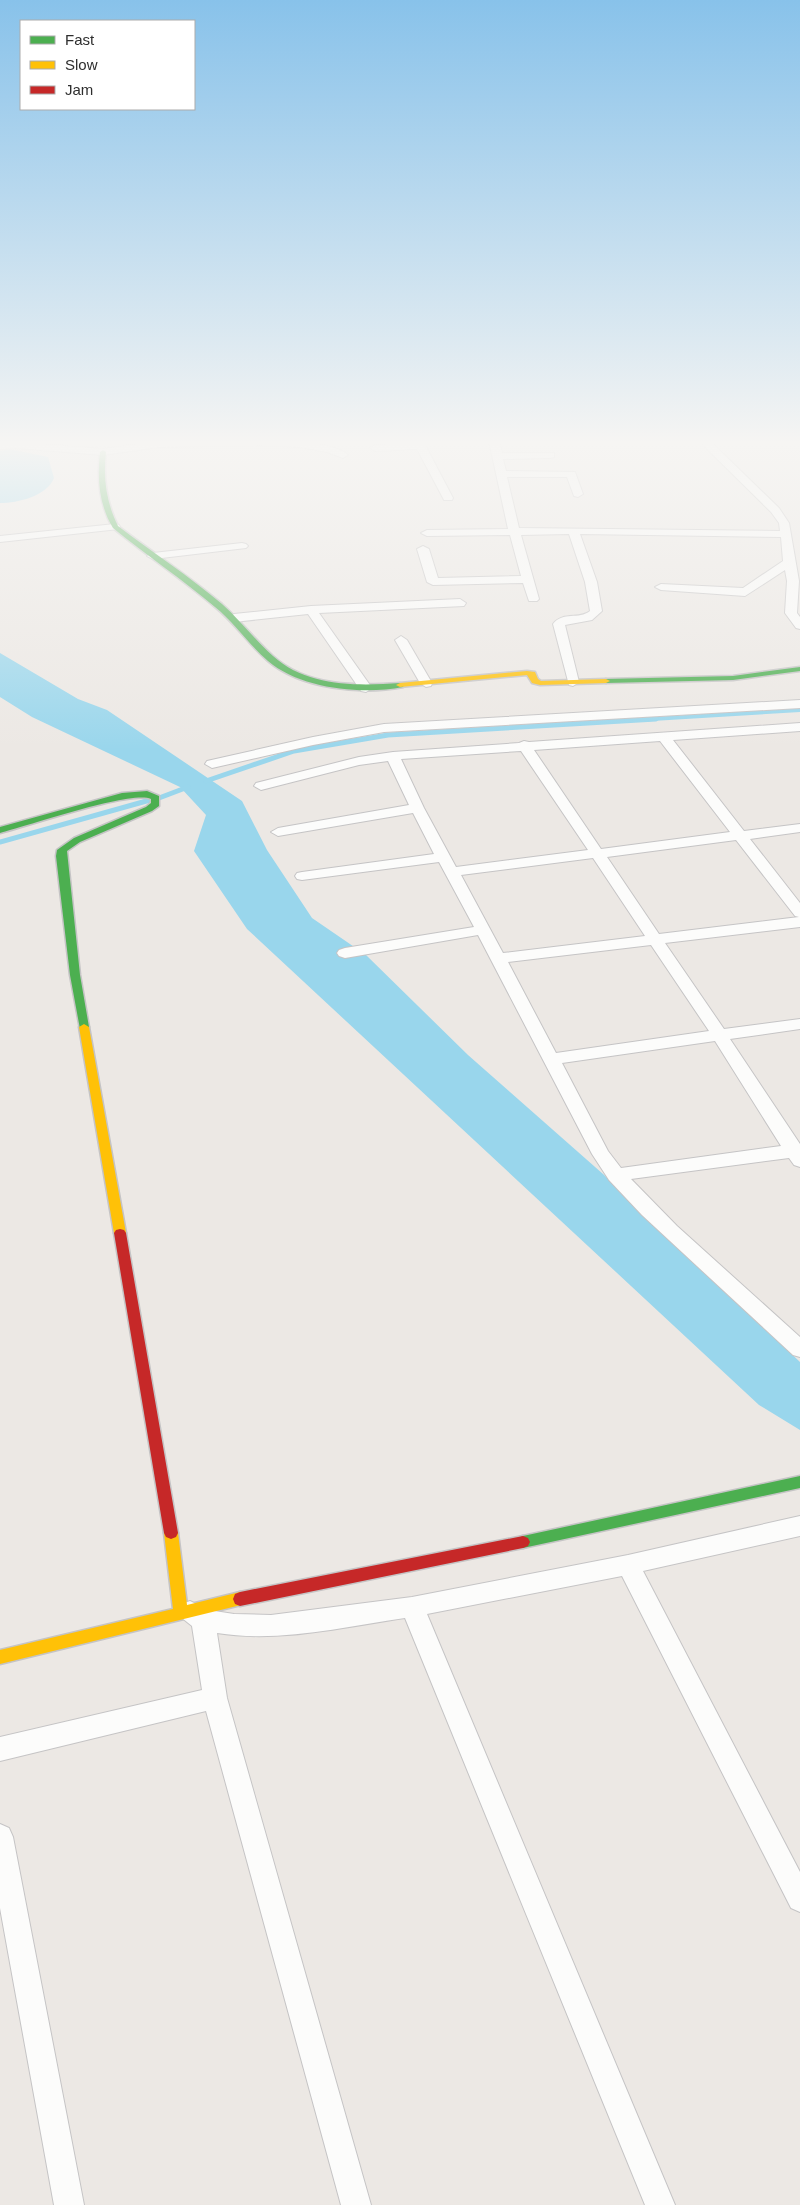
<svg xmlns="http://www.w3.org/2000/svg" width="800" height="2205" viewBox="0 0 800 2205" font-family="Helvetica,sans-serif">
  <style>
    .water { fill: #99d6ec }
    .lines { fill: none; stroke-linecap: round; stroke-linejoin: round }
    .stream-far1 { stroke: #99d6ec; stroke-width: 4 }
    .stream { stroke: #99d6ec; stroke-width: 5 }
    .street-casing { stroke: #c5c4c5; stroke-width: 2 }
    .fast-casing { stroke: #c5c4c5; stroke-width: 3 }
    .slow-casing { stroke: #c5c4c5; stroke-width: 3 }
    .jam-casing { stroke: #c5c4c5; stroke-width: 3 }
    .street { fill: #fcfcfb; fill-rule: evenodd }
    .fast { fill: #4caf50; fill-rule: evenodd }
    .slow { fill: #ffc107; fill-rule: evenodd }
    .jam { fill: #c62828; fill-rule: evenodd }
  </style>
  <rect width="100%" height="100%" fill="#ece8e4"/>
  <path class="water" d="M 9,449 L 48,457 L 54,478 C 47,496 18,503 0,503 L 0,451 Z
    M 0,653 L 78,699 L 107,710 L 242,801 L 267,850 L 312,918 L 366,955 L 468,1055 L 603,1174 L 800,1362 L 800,1430 L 759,1405 L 247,929 L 194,851 L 206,815 L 180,787 L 32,717 L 0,697 Z"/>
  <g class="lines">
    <path class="stream-far1" d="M 636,720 L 800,710"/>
    <path class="stream" d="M 206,781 L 294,751 L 388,735 L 656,719
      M 159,798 L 188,787
      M 0,842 L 150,800"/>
    <defs>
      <path id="street" d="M 159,441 C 194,441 326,433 348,455 L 343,458 L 327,452 L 300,447 L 261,445 L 159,447 L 103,455 L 16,448 L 0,449 L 0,443 L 16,442 L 103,449 Z
        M 413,441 L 423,441 L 453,498 L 452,500 L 444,500 L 443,498 L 417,449 L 375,451 L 370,448 L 375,445 L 414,443 Z
        M 489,441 L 499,441 L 502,453 L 554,453 L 554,457 L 550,458 L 503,459 L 506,471 L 575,472 L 583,494 L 578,497 L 574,496 L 567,477 L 507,477 L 519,528 L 780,531 L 779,523 L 771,512 L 699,441 L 710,441 L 779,508 L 789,523 L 799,581 L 797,613 L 800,617 L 800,629 L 796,628 L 785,613 L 787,581 L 785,570 L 745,596 L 661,590 L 655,587 L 661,584 L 743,588 L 783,561 L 781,537 L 580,534 L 597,582 L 602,611 L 592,620 L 565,625 L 579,682 L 573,686 L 569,685 L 553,624 C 563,611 579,620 590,611 L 585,582 L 569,534 L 521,535 L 539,599 L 537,601 L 529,601 L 523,583 L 433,585 L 427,582 L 417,549 L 423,546 L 429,549 L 438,578 L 521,576 L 510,535 L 427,536 L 421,533 L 427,530 L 508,529 Z
        M 115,524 L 119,525 L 120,527 L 119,529 L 0,542 L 0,536 Z
        M 242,543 L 246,544 L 248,546 L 246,548 L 153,559 L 147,556 L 153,553 Z
        M 460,599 L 466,603 L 464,606 L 319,613 L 372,688 L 366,692 L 361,691 L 308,614 L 234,622 L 228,618 L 234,614 L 311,606 Z
        M 401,636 L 407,640 L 432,683 L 431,686 L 426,687 L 420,683 L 395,640 Z
        M 800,700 L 800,708 L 384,732 L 313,745 L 212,768 L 205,764 L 207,761 L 313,737 L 384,724 Z
        M 800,723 L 800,731 L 673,740 L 744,831 L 800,824 L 800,832 L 750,839 L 800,903 L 800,927 L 665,943 L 724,1029 L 800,1019 L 800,1029 L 730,1039 L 800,1144 L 800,1167 L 794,1165 L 789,1158 L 631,1179 L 677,1226 L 800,1337 L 800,1357 L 793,1355 L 642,1215 L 609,1180 L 592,1154 L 478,935 L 345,958 L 339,956 L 337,953 L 339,950 L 345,948 L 474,927 L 439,862 L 302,880 L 297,879 L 295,876 L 297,873 L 302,872 L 434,854 L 413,813 L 278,836 L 271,832 L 278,828 L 409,805 L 388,761 L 359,765 L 261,790 L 254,786 L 256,783 L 359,757 L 393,752 L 519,743 L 524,741 L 529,742 ZM 660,741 L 730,832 L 601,849 L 534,750 ZM 521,751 L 588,850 L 456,867 L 424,808 L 401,759 ZM 736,840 L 795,916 L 799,917 L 659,934 L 607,857 ZM 593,858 L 645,936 L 503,953 L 461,875 ZM 651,945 L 709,1031 L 556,1053 L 508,962 ZM 715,1041 L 781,1146 L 621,1168 L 608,1151 L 562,1063 Z
        M 800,1516 L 800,1536 L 643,1571 L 800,1872 L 800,1912 L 791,1908 L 622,1576 L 427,1614 L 675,2205 L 645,2205 L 405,1618 C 343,1627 279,1643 217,1633 L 227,1698 L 371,2205 L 341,2205 L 206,1711 L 0,1761 L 0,1737 L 202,1690 L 192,1626 L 182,1618 L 178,1611 L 182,1604 L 190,1601 L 208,1610 L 234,1614 L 271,1615 L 412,1597 L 628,1555 Z
        M 0,1824 L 9,1828 L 13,1837 L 84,2205 L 54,2205 L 0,1908 Z"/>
      <path id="fast" d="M 103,450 L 106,452 C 103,478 106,502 118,526 C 152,552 189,576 222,604 C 240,620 255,640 273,656 C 307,687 357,686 400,683 L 404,685 L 403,687 C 362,695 301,689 268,661 C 249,645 235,623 215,607 C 182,579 146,555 113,528 C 99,505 97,479 100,452 Z
        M 800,667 L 800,671 L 733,680 L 606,683 L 602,681 L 606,679 L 733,676 Z
        M 147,791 L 159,796 L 159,806 L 152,811 L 80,842 L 67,851 L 80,975 L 89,1027 L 88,1029 L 80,1029 L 70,975 L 56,856 L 57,850 L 74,838 L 146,807 L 151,803 L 151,799 C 131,790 28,826 0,833 L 0,827 L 122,793 Z
        M 800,1476 L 800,1488 L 523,1548 L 518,1546 L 516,1542 L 518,1538 L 523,1536 Z"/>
      <path id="slow" d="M 527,671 L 535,672 L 538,679 L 541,681 L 606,679 L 610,681 L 606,683 L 540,685 L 532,683 L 527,675 L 400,687 L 396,685 L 400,683 Z
        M 84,1024 L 89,1027 L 126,1233 L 124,1236 L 116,1236 L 114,1233 L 79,1027 Z
        M 171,1527 L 176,1529 L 178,1533 L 187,1605 L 240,1592 L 245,1594 L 247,1599 L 245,1604 L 0,1664 L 0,1650 L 173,1609 L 164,1533 L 166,1529 Z"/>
      <path id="jam" d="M 120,1229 L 124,1230 L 126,1233 L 178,1533 L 176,1537 L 171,1539 L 166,1537 L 164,1533 L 114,1233 L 116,1230 Z
        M 523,1536 L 528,1538 L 530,1542 L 528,1546 L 523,1548 L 240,1606 L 235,1604 L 233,1599 L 235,1594 L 240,1592 Z"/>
    </defs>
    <use href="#street" class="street-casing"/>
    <use href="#fast" class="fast-casing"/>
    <use href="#slow" class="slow-casing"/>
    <use href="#jam" class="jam-casing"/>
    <use href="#street" class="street"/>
    <use href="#fast" class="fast"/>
    <use href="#slow" class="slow"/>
    <use href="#jam" class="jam"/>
  </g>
  <linearGradient id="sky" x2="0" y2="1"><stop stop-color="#88c2ea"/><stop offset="0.59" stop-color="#f6f5f3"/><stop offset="1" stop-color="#f6f5f3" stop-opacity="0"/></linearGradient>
  <rect width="800" height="750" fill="url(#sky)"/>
  <rect x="20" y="20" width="175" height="90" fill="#ffffff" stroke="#ababab"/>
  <rect x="30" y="36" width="25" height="8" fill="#4caf50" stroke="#ababab"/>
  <text x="65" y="45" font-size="15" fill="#2e2e2e">Fast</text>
  <rect x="30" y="61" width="25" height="8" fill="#ffc107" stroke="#ababab"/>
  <text x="65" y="70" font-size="15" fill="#2e2e2e">Slow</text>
  <rect x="30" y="86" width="25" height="8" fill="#c62828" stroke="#ababab"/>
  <text x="65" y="95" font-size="15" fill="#2e2e2e">Jam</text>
</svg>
